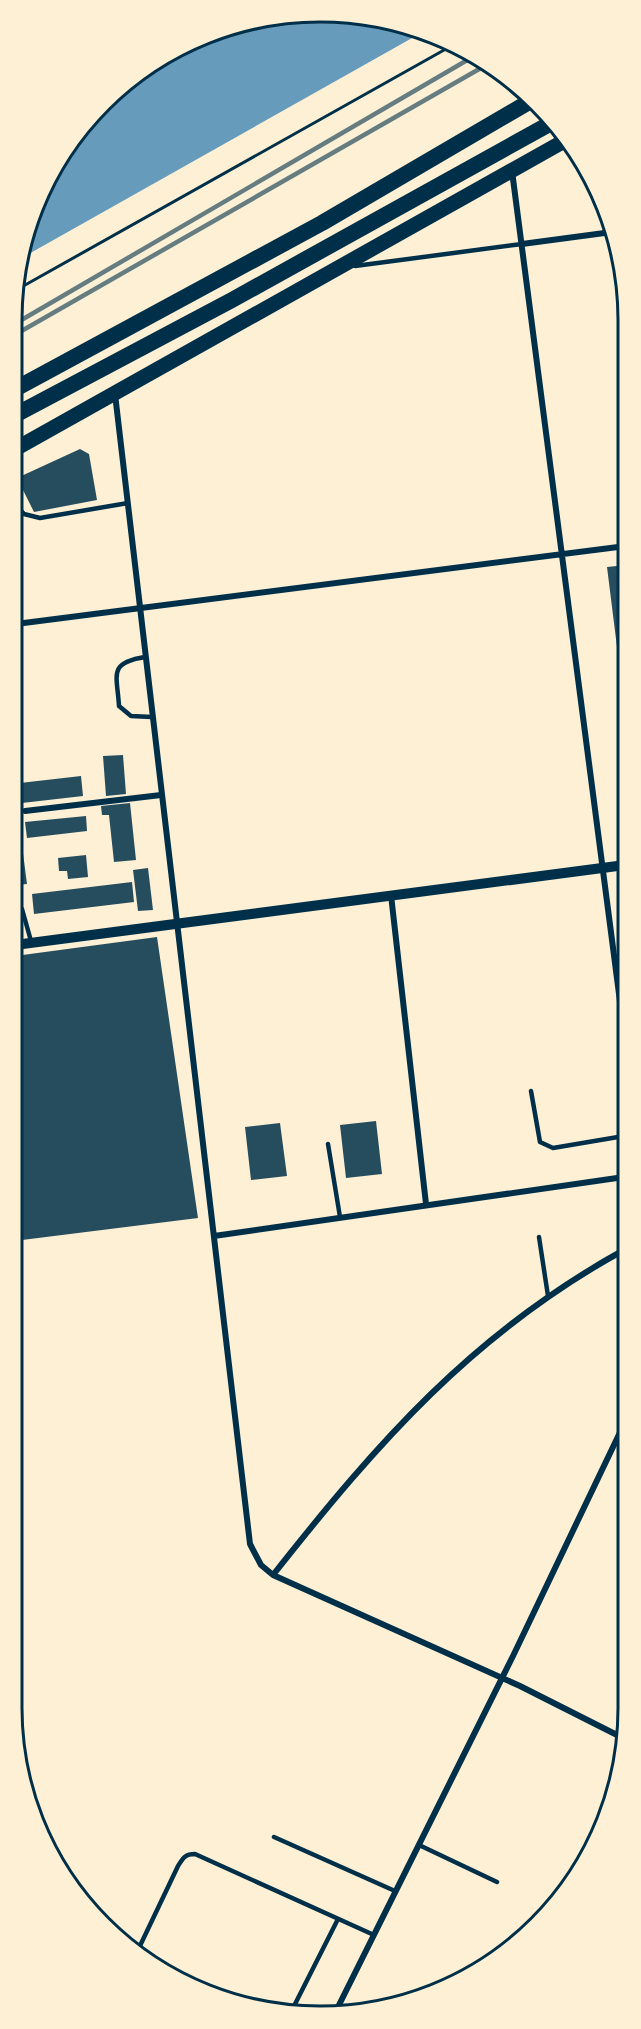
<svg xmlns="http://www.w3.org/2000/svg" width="641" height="2029" viewBox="0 0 641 2029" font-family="Rubik,sans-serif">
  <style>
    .water { fill: #669bbc }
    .building { fill: #264d5e }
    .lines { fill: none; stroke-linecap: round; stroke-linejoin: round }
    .path { stroke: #003049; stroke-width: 3 }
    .service { stroke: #003049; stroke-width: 4.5 }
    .minor { stroke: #003049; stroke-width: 6 }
    .tertiary { stroke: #003049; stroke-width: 10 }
    .trunk { stroke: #003049; stroke-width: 15 }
    .motorway { stroke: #003049; stroke-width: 16 }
    .rail { stroke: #657d81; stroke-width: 4.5 }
    .rim { fill: none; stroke: #003049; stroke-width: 3 }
  </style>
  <rect width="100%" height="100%" fill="#fdf0d5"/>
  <path class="water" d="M 261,18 L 381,18 L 421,33 L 18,260 L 64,149 L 149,64 Z"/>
  <path class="building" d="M 80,449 L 89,454 L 97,500 L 34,512 L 17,478 Z
    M 626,565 L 625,646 L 617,647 L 607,567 Z
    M 123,755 L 126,794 L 106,796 L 103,756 Z
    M 81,776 L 83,796 L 22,803 L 20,783 Z
    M 16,799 L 27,884 L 15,885 L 16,815 Z
    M 130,803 L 136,860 L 114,862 L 109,815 L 102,815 L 101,806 Z
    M 86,816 L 87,831 L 27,838 L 25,822 Z
    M 86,855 L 88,877 L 68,879 L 67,871 L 59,871 L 58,858 Z
    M 148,868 L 153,910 L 138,911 L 133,870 Z
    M 132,882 L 134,902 L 34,914 L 32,894 Z
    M 157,937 L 198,1218 L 14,1241 L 15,956 Z
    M 376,1121 L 382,1174 L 346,1178 L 340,1125 Z
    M 280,1123 L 287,1176 L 251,1180 L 245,1127 Z"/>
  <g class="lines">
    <path class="path" d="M 18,289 L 453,45"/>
    <path class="service" d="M 355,266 L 522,244
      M 17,506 L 24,514 L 40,518 L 128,503
      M 145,657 C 108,663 117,674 119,706 L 131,716 L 152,717
      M 15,903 L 22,909 L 31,941
      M 531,1091 L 540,1142 L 553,1148 L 624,1136
      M 328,1144 L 340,1217
      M 539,1237 L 548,1296
      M 274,1837 L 395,1891
      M 419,1845 L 497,1882
      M 138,1950 L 178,1866 C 183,1858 185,1854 195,1854 L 374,1935
      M 290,2014 L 338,1919"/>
    <path class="minor" d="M 512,171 L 625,1040
      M 522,244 L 612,232
      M 115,394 L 250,1544 L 261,1565 L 273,1575 L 520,1686 L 623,1738
      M 16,624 L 626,546
      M 25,811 L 161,795
      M 391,895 L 426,1204
      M 214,1236 L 624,1177
      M 273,1575 C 378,1442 473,1333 624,1250
      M 336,2011 L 513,1656 L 624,1424"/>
    <path class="tertiary" d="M 15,945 L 625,865"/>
    <path class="trunk" d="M 17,448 L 566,140"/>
    <path class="motorway" d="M 17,388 L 322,223 L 534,99
      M 17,414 L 232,300 L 553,122"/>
    <path class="rail" d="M 18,322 L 476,55
      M 18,333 L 488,64"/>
  </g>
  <path d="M0 0H641V2029H0ZM320 22H320A298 298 0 0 1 618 320V1708A298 298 0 0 1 320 2006H320A298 298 0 0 1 22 1708V320A298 298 0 0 1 320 22Z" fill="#fdf0d5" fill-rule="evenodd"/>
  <path class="rim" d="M320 22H320A298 298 0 0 1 618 320V1708A298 298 0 0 1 320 2006H320A298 298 0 0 1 22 1708V320A298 298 0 0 1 320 22Z"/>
</svg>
